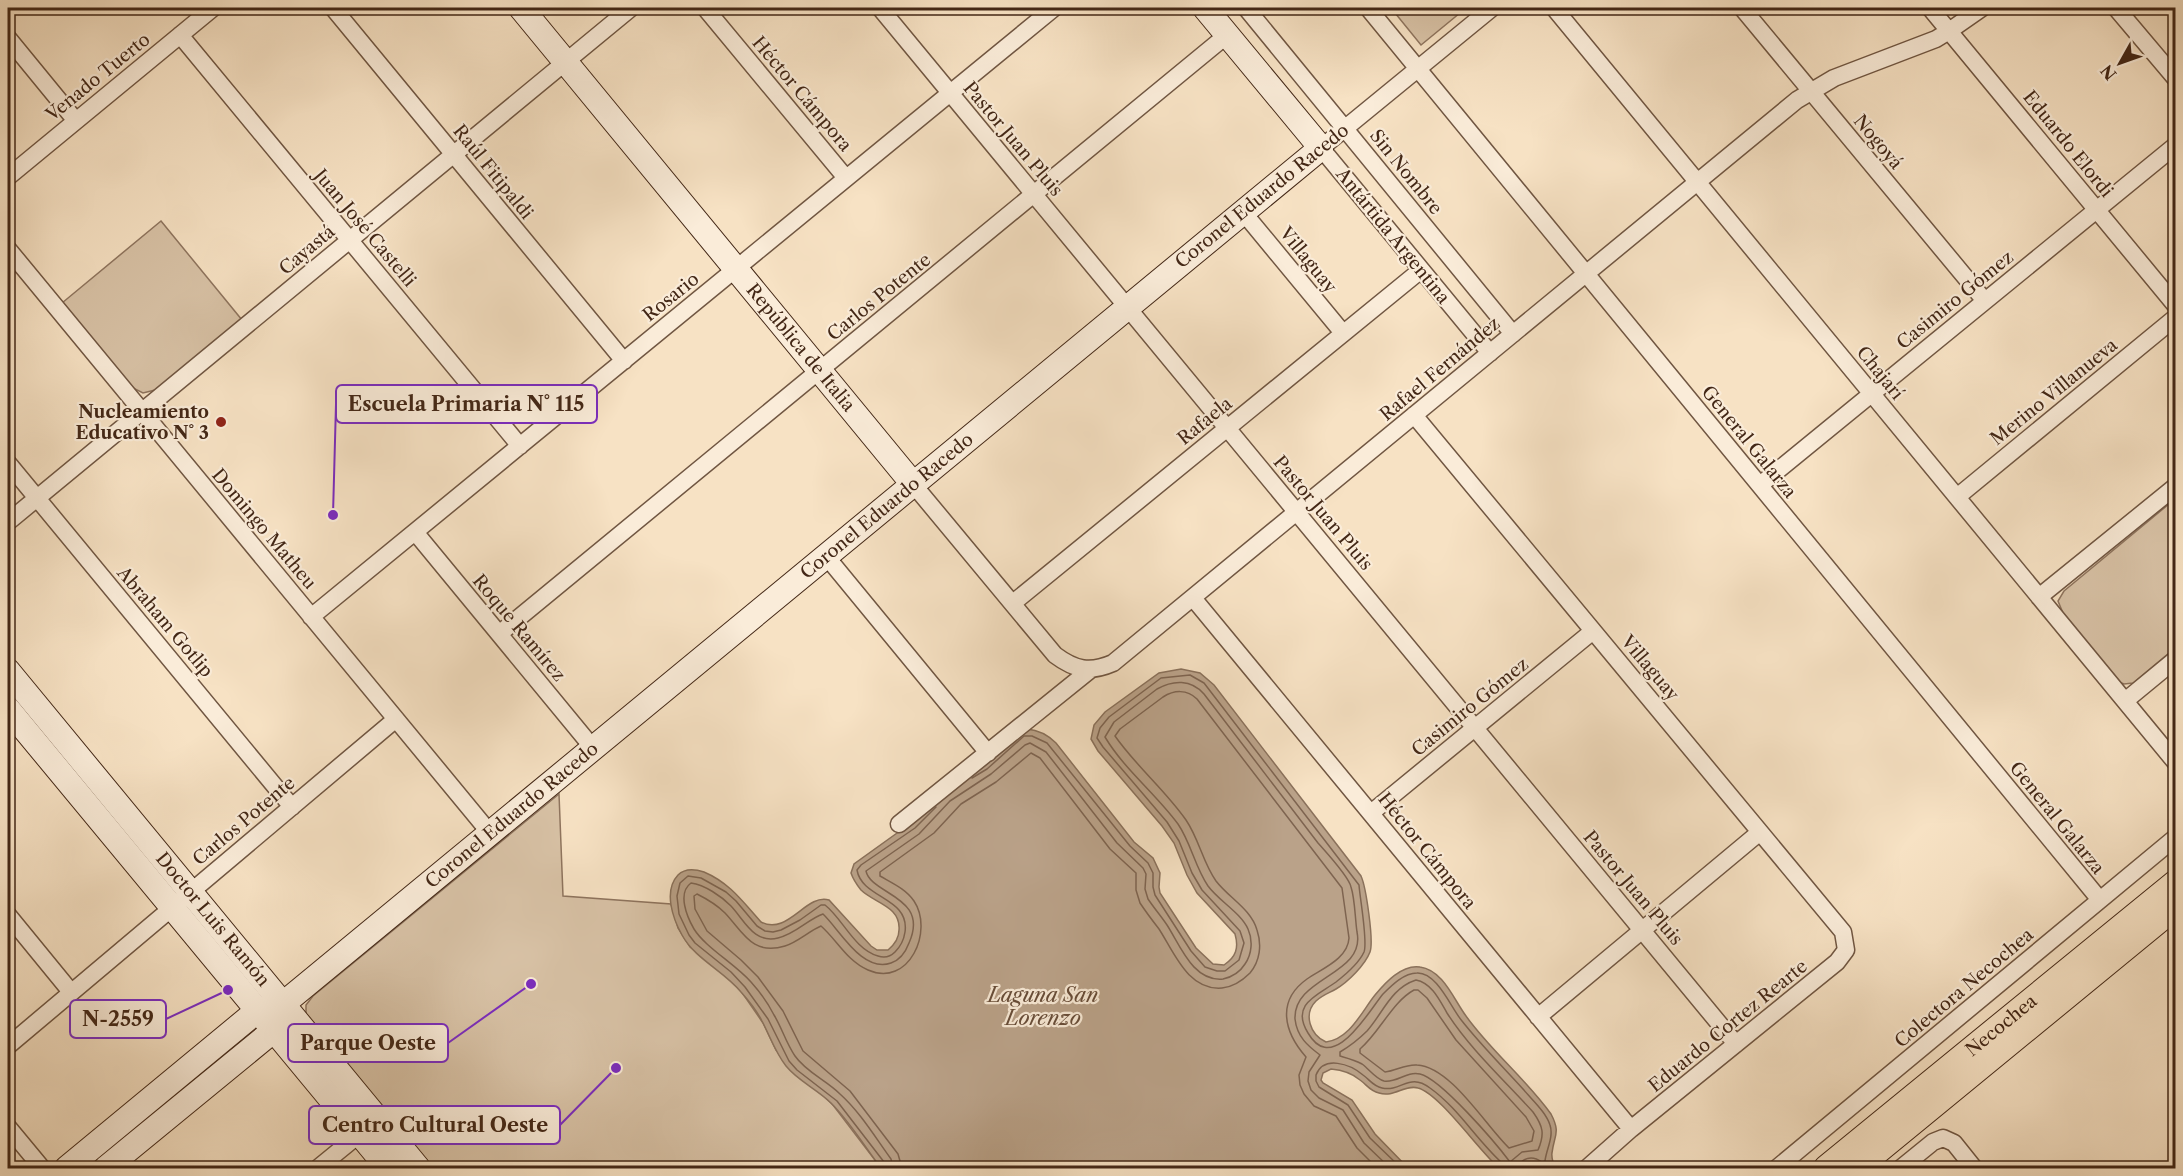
<svg xmlns="http://www.w3.org/2000/svg" width="2183" height="1176" viewBox="0 0 2183 1176" font-family="'Libre Caslon Text',serif">
  <style>
    .green { fill: #d8c2a6; stroke: #8e745e; stroke-width: 1.5 }
    .water { fill: #baa289; stroke: #8a715b; stroke-width: 1.5 }
    .lines { fill: none; stroke-linecap: round; stroke-linejoin: round }
    .shore { stroke: #7e6450; stroke-width: 1.5 }
    .street-casing { stroke: #705642; stroke-width: 19 }
    .secondary-casing { stroke: #432716; stroke-width: 26 }
    .primary-casing { stroke: #432716; stroke-width: 28 }
    .street { stroke: #faecd9; stroke-width: 16 }
    .secondary { stroke: #faecd9; stroke-width: 24 }
    .primary { stroke: #f7e2c4; stroke-width: 26 }
    .poi-dot { fill: #8f2418; stroke: #faecd9; stroke-width: 2 }
    .labels { text-anchor: middle; stroke-width: 4.5; stroke-linejoin: round; paint-order: stroke }
    .street-label { font-size: 18px; fill: #432716; stroke: #faecd9 }
    .poi-label { font-size: 18px; font-weight: bold; fill: #432716; stroke: #faecd9; text-anchor: end }
    .water-label { font-size: 20px; font-style: italic; fill: #674c38; stroke: #faecd9 }
    .leader { fill: none; stroke: #7b2cbf; stroke-width: 2 }
    .callout-dot { fill: #7b2cbf; stroke: #faecd9; stroke-width: 2 }
    .callout { fill: #faecd9; stroke: #7b2cbf; stroke-width: 2 }
    .callout-label { font-size: 20px; text-anchor: middle; font-weight: bold; fill: #432716 }
  </style>
  <rect width="100%" height="100%" fill="#f7e2c4"/>
  <filter id="stains"><feTurbulence type="fractalNoise" baseFrequency=".00333" numOctaves="4"/><feColorMatrix values="0 0 0 0 .2 0 0 0 0 .09 0 0 0 0 .02 0 0 0 .5 -.17"/></filter>
  <radialGradient id="worn" r=".72"><stop offset=".6" stop-color="#630" stop-opacity="0"/><stop offset="1" stop-color="#630" stop-opacity=".3"/></radialGradient>
  <path class="green" d="M 1391,8 L 1466,8 L 1421,45 Z
    M 161,221 L 242,320 L 155,390 L 143,393 L 131,387 L 62,303 Z
    M 2175,499 L 2175,648 L 2133,683 L 2124,684 L 2119,682 L 2063,613 L 2058,601 L 2064,591 Z
    M 559,794 L 563,896 L 671,904 L 678,928 L 690,947 L 727,977 L 741,991 L 763,1023 L 776,1050 L 833,1105 L 881,1168 L 429,1168 L 306,1016 L 306,1005 L 313,996 Z"/>
  <path class="water" d="M 1181,669 L 1200,673 L 1214,685 L 1361,876 C 1366,887 1374,941 1370,952 C 1365,965 1348,982 1336,989 C 1329,993 1322,995 1316,1001 C 1303,1014 1310,1035 1326,1042 C 1350,1039 1362,1011 1375,995 C 1385,983 1402,964 1420,967 C 1443,970 1454,1000 1466,1016 C 1491,1051 1526,1079 1551,1114 C 1561,1133 1554,1135 1552,1153 C 1551,1158 1554,1163 1554,1168 L 1540,1168 L 1530,1164 L 1522,1168 L 1499,1168 C 1479,1151 1440,1094 1418,1088 C 1405,1084 1394,1098 1379,1093 C 1370,1091 1367,1085 1360,1080 C 1352,1073 1342,1070 1331,1069 L 1323,1073 L 1321,1080 L 1323,1083 L 1352,1100 L 1375,1134 L 1408,1168 L 881,1168 C 865,1147 850,1122 831,1103 C 817,1089 798,1081 786,1066 C 775,1052 770,1036 762,1021 C 757,1011 749,1001 741,992 C 724,971 695,959 682,935 C 673,919 663,891 678,875 C 685,868 695,869 704,872 C 730,883 743,902 761,922 C 788,936 806,893 829,900 L 871,946 L 877,950 L 888,950 C 894,945 899,938 899,930 C 901,906 874,903 861,890 C 857,885 853,879 851,873 L 854,864 L 911,823 L 1027,729 C 1038,730 1048,735 1056,743 L 1134,842 L 1153,858 L 1160,873 L 1159,887 L 1160,893 L 1196,948 L 1213,964 L 1224,965 C 1236,957 1239,948 1235,934 L 1197,893 L 1187,875 L 1174,843 L 1162,826 L 1098,751 L 1091,739 L 1094,725 L 1105,712 L 1159,673 Z"/>
  <g class="lines">
    <path class="shore" d="M 972,778 L 987,769 L 1024,736 L 1032,736 L 1047,743 L 1130,846 L 1148,863 L 1153,873 L 1153,887 L 1155,895 L 1191,951 L 1205,967 L 1217,971 L 1225,971 L 1239,960 L 1244,943 L 1240,931 L 1202,890 L 1192,873 L 1179,841 L 1167,822 L 1103,747 L 1097,738 L 1100,728 L 1109,717 L 1161,678 L 1190,675 L 1204,683 L 1359,885 C 1360,899 1368,942 1364,952 C 1359,963 1345,975 1336,982 C 1318,995 1290,1004 1308,1033 C 1333,1076 1368,1012 1383,994 C 1392,985 1404,973 1417,973 C 1437,972 1451,1008 1462,1021 C 1481,1045 1503,1067 1523,1089 C 1532,1100 1546,1112 1550,1125 C 1554,1137 1546,1150 1545,1161 L 1542,1162 C 1535,1157 1528,1156 1521,1162 L 1520,1168
      M 1416,980 C 1432,983 1440,1001 1447,1013 C 1470,1049 1504,1080 1533,1112 C 1543,1126 1545,1134 1538,1150 L 1522,1152 L 1510,1162 C 1495,1142 1441,1079 1420,1074 C 1406,1071 1397,1083 1384,1081 C 1376,1079 1369,1069 1362,1064 C 1355,1060 1347,1058 1340,1056 L 1340,1052 C 1350,1046 1359,1039 1367,1031 C 1383,1013 1391,988 1416,980 Z
      M 1414,990 L 1418,990 L 1427,998 L 1456,1040 L 1526,1117 L 1534,1131 L 1532,1141 L 1509,1148 C 1485,1125 1451,1067 1417,1065 C 1405,1064 1396,1071 1385,1072 L 1360,1053 L 1360,1049 C 1380,1032 1392,1002 1414,990 Z
      M 885,1168 L 884,1162 L 837,1101 L 797,1070 L 789,1061 L 768,1019 L 745,987 L 731,972 L 695,943 L 689,935 L 679,914 L 677,896 L 680,883 L 688,876 L 701,878 L 726,892 L 736,901 L 757,926 L 765,931 L 773,932 L 781,930 L 800,920 L 821,905 L 825,905 C 843,919 854,949 878,956 C 884,958 890,957 895,952 C 900,947 904,939 905,932 C 910,897 862,899 857,870 L 861,865 L 915,828 L 936,807
      M 893,1168 L 891,1159 C 875,1137 860,1112 840,1094 C 826,1080 806,1072 795,1056 C 786,1043 782,1028 774,1015 C 768,1003 760,992 751,982 C 735,964 705,947 694,929 C 687,917 677,893 691,883 C 705,885 721,896 731,906 C 745,921 754,944 778,938 C 796,934 808,919 823,914 C 840,930 862,973 891,963 C 900,960 906,951 909,943 C 930,896 871,895 866,871 L 919,834 L 950,801 L 991,774 L 1025,745 L 1030,743 L 1046,752 L 1117,843 L 1143,868 L 1146,874 L 1145,889 L 1148,899 C 1154,908 1161,916 1167,925 C 1180,945 1193,982 1223,979 C 1232,977 1240,972 1245,964 C 1252,954 1253,940 1248,929 C 1241,913 1219,901 1208,886 C 1195,867 1191,843 1178,824 C 1156,794 1124,769 1105,737 L 1114,722 L 1157,689 C 1173,680 1191,679 1204,694 C 1242,743 1280,793 1318,843 C 1326,852 1349,877 1351,887 C 1355,899 1355,918 1357,932 C 1366,975 1293,977 1295,1019 C 1297,1037 1308,1046 1320,1055 L 1309,1072 L 1308,1081 L 1311,1090 L 1319,1098 L 1343,1110 L 1364,1143 L 1390,1168
      M 902,1168 L 898,1154 L 850,1091 L 803,1051 L 783,1011 L 758,977 L 741,960 L 707,931 L 695,909 L 694,896 L 697,894 C 707,899 717,905 725,913 C 743,932 752,956 785,946 C 798,942 809,931 821,926 C 837,940 847,961 868,970 C 909,988 934,931 914,901 C 906,889 892,883 880,876 L 880,872 L 934,833 L 961,804 L 996,782 L 1031,753 L 1040,758 L 1110,849 L 1136,873 L 1136,890 L 1140,903 C 1146,912 1152,920 1159,929 C 1174,952 1188,991 1222,988 C 1233,987 1242,981 1250,973 C 1260,961 1262,945 1257,930 C 1251,909 1229,898 1216,881 C 1203,863 1199,839 1186,820 C 1165,790 1136,766 1115,736 L 1120,729 L 1163,697 C 1174,690 1187,689 1197,699 L 1342,888 L 1349,938 C 1348,959 1321,969 1307,979 C 1276,1001 1284,1032 1306,1057 L 1299,1075 L 1300,1085 L 1304,1094 L 1314,1106 L 1336,1116 L 1357,1148 L 1377,1168
      M 1401,1168 L 1370,1138 L 1348,1105 L 1319,1087 L 1316,1081 L 1316,1075 C 1324,1055 1350,1064 1363,1075 C 1370,1080 1373,1086 1382,1088 C 1402,1092 1409,1072 1430,1088 C 1458,1108 1476,1139 1501,1162 L 1502,1168"/>
    <defs>
      <path id="street" d="M 333,8 L 624,361
        M 705,8 L 846,178
        M 880,8 L 1736,1044
        M 1246,8 L 1513,334
        M 1368,8 L 2100,900
        M 1554,8 L 2176,763
        M 1742,8 L 1985,301
        M 1930,8 L 2176,306
        M 2116,8 L 2176,79
        M 180,35 L 520,446
        M 8,38 L 76,121
        M 8,177 L 213,8
        M 1243,212 L 1343,333
        M 8,249 L 490,833
        M 1490,353 L 1321,148 L 1492,8
        M 1414,415 L 1843,932 L 1846,950 L 1837,962 L 1631,1129 L 1587,1168
        M 8,463 L 292,807
        M 913,484 L 1055,655 C 1075,670 1090,673 1113,663 L 1797,100 L 1834,78 L 1936,39 L 1949,31 L 1982,8
        M 1760,485 L 2176,145
        M 1957,497 L 2176,317
        M 8,522 L 631,8
        M 415,532 L 593,748
        M 826,556 L 988,753
        M 2039,597 L 2176,486
        M 1193,598 L 1631,1129
        M 1013,603 L 1421,270
        M 311,617 L 1054,8
        M 499,634 L 1227,35
        M 2125,701 L 2176,659
        M 1371,813 L 1593,631
        M 899,824 L 1090,670
        M 8,915 L 71,992
        M 1538,1017 L 1760,832
        M 8,1046 L 396,719
        M 8,1127 L 42,1168
        M 318,1168 L 367,1128
        M 1777,1168 L 2176,837
        M 1901,1168 L 1933,1142 L 1943,1138 L 1954,1143 L 1974,1168"/>
      <g id="secondary">
        <path id="s1" d="M 521,8 L 913,484"/>
        <path id="s2" d="M 8,671 L 418,1168"/>
        <path d="M 8,709 L 388,1168"/>
        <path id="s3" d="M 67,1168 L 257,1011 L 283,1004 L 1321,148 L 1205,8"/>
        <path d="M 106,1168 L 273,1031 L 278,1018"/>
      </g>
      <g id="primary">
        <path id="s4" d="M 1827,1168 L 2176,883"/>
        <path d="M 1856,1168 L 2173,908"/>
      </g>
    </defs>
    <use href="#street" class="street-casing"/>
    <use href="#secondary" class="secondary-casing"/>
    <use href="#primary" class="primary-casing"/>
    <use href="#street" class="street"/>
    <use href="#secondary" class="secondary"/>
    <use href="#primary" class="primary"/>
  </g>
  <circle class="poi-dot" cx="221" cy="422" r="6"/>
  <g class="labels">
    <g class="street-label">
      <text transform="translate(98 77) rotate(-39)" y="6">Venado Tuerto</text>
      <text transform="translate(802 94) rotate(50)" y="6">Héctor Cámpora</text>
      <text transform="translate(1013 139) rotate(50)" y="6">Pastor Juan Pluis</text>
      <text transform="translate(1878 142) rotate(50)" y="6">Nogoyá</text>
      <text transform="translate(2068 144) rotate(51)" y="6">Eduardo Elordi</text>
      <text transform="translate(493 172) rotate(51)" y="6">Raúl Fitipaldi</text>
      <text transform="translate(1406 172) rotate(51)" y="6">Sin Nombre</text>
      <text transform="translate(1262 196) rotate(-39)" y="6">Coronel Eduardo Racedo</text>
      <text transform="translate(365 228) rotate(50)" y="6">Juan José Castelli</text>
      <text transform="translate(1393 236) rotate(51)" y="6">Antártida Argentina</text>
      <text transform="translate(307 250) rotate(-40)" y="6">Cayastá</text>
      <text transform="translate(1308 260) rotate(51)" y="6">Villaguay</text>
      <text transform="translate(671 297) rotate(-39)" y="6">Rosario</text>
      <text transform="translate(879 297) rotate(-39)" y="6">Carlos Potente</text>
      <text transform="translate(1955 300) rotate(-39)" y="6">Casimiro Gómez</text>
      <text dy="6" stroke="none"><textPath href="#s1" startOffset="440">República de Italia</textPath></text>
      <text transform="translate(1440 369) rotate(-40)" y="6">Rafael Fernández</text>
      <text transform="translate(1880 373) rotate(51)" y="6">Chajarí</text>
      <text transform="translate(2054 392) rotate(-39)" y="6">Merino Villanueva</text>
      <text transform="translate(1205 421) rotate(-39)" y="6">Rafaela</text>
      <text transform="translate(1749 442) rotate(51)" y="6">General Galarza</text>
      <text dy="6" stroke="none"><textPath href="#s3" startOffset="1056">Coronel Eduardo Racedo</textPath></text>
      <text transform="translate(1323 513) rotate(50)" y="6">Pastor Juan Pluis</text>
      <text transform="translate(264 529) rotate(50)" y="6">Domingo Matheu</text>
      <text transform="translate(165 622) rotate(50)" y="6">Abraham Gotlip</text>
      <text transform="translate(519 628) rotate(50)" y="6">Roque Ramírez</text>
      <text transform="translate(1650 668) rotate(50)" y="6">Villaguay</text>
      <text transform="translate(1470 707) rotate(-39)" y="6">Casimiro Gómez</text>
      <text dy="6" stroke="none"><textPath href="#s3" startOffset="570">Coronel Eduardo Racedo</textPath></text>
      <text transform="translate(2057 818) rotate(51)" y="6">General Galarza</text>
      <text transform="translate(244 821) rotate(-40)" y="6">Carlos Potente</text>
      <text transform="translate(1427 851) rotate(51)" y="6">Héctor Cámpora</text>
      <text transform="translate(1633 888) rotate(50)" y="6">Pastor Juan Pluis</text>
      <text dy="6" stroke="none"><textPath href="#s2" startOffset="322">Doctor Luis Ramón</textPath></text>
      <text transform="translate(1964 988) rotate(-40)" y="6">Colectora Necochea</text>
      <text transform="translate(1728 1026) rotate(-39)" y="6">Eduardo Cortez Rearte</text>
      <text dy="6" stroke="none"><textPath href="#s4" startOffset="225">Necochea</textPath></text>
    </g>
    <g class="poi-label">
      <text x="209" y="418">Nucleamiento<tspan x="209" dy="21">Educativo N° 3</tspan></text>
    </g>
    <g class="water-label">
      <text x="1043" y="1002">Laguna San<tspan x="1043" dy="23">Lorenzo</tspan></text>
    </g>
  </g>
  <path class="leader" d="M333 515L336 404M228 990L166 1019M531 984L448 1043M616 1068L560 1125"/>
  <g class="callout-dot">
    <circle cx="333" cy="515" r="6"/>
    <circle cx="228" cy="990" r="6"/>
    <circle cx="531" cy="984" r="6"/>
    <circle cx="616" cy="1068" r="6"/>
  </g>
  <g class="callout">
    <rect x="336" y="385" width="261" height="38" rx="6"/>
    <rect x="70" y="1000" width="96" height="38" rx="6"/>
    <rect x="288" y="1024" width="160" height="38" rx="6"/>
    <rect x="309" y="1106" width="251" height="38" rx="6"/>
  </g>
  <g class="callout-label">
    <text x="466" y="411">Escuela Primaria N° 115</text>
    <text x="118" y="1026">N-2559</text>
    <text x="368" y="1050">Parque Oeste</text>
    <text x="435" y="1132">Centro Cultural Oeste</text>
  </g>
  <rect width="2183" height="1176" fill="none" stroke="#f7e2c4" stroke-width="30"/>
  <rect x="9" y="9" width="2165" height="1158" fill="none" stroke="#432716" stroke-width="3"/>
  <rect x="15" y="15" width="2153" height="1146" fill="none" stroke="#432716" stroke-width="1.5"/>
  <g transform="translate(2120 63) rotate(230)" stroke="#faecd9" stroke-width="4.5" paint-order="stroke">
  <path d="M0-4.5L10 22L0 15L-10 22Z" fill="#432716"/>
  <text y="-9" font-size="16" font-weight="bold" text-anchor="middle" fill="#432716">N</text>
  </g>
  <rect width="100%" height="100%" filter="url(#stains)"/>
  <rect width="100%" height="100%" fill="url(#worn)"/>
</svg>
